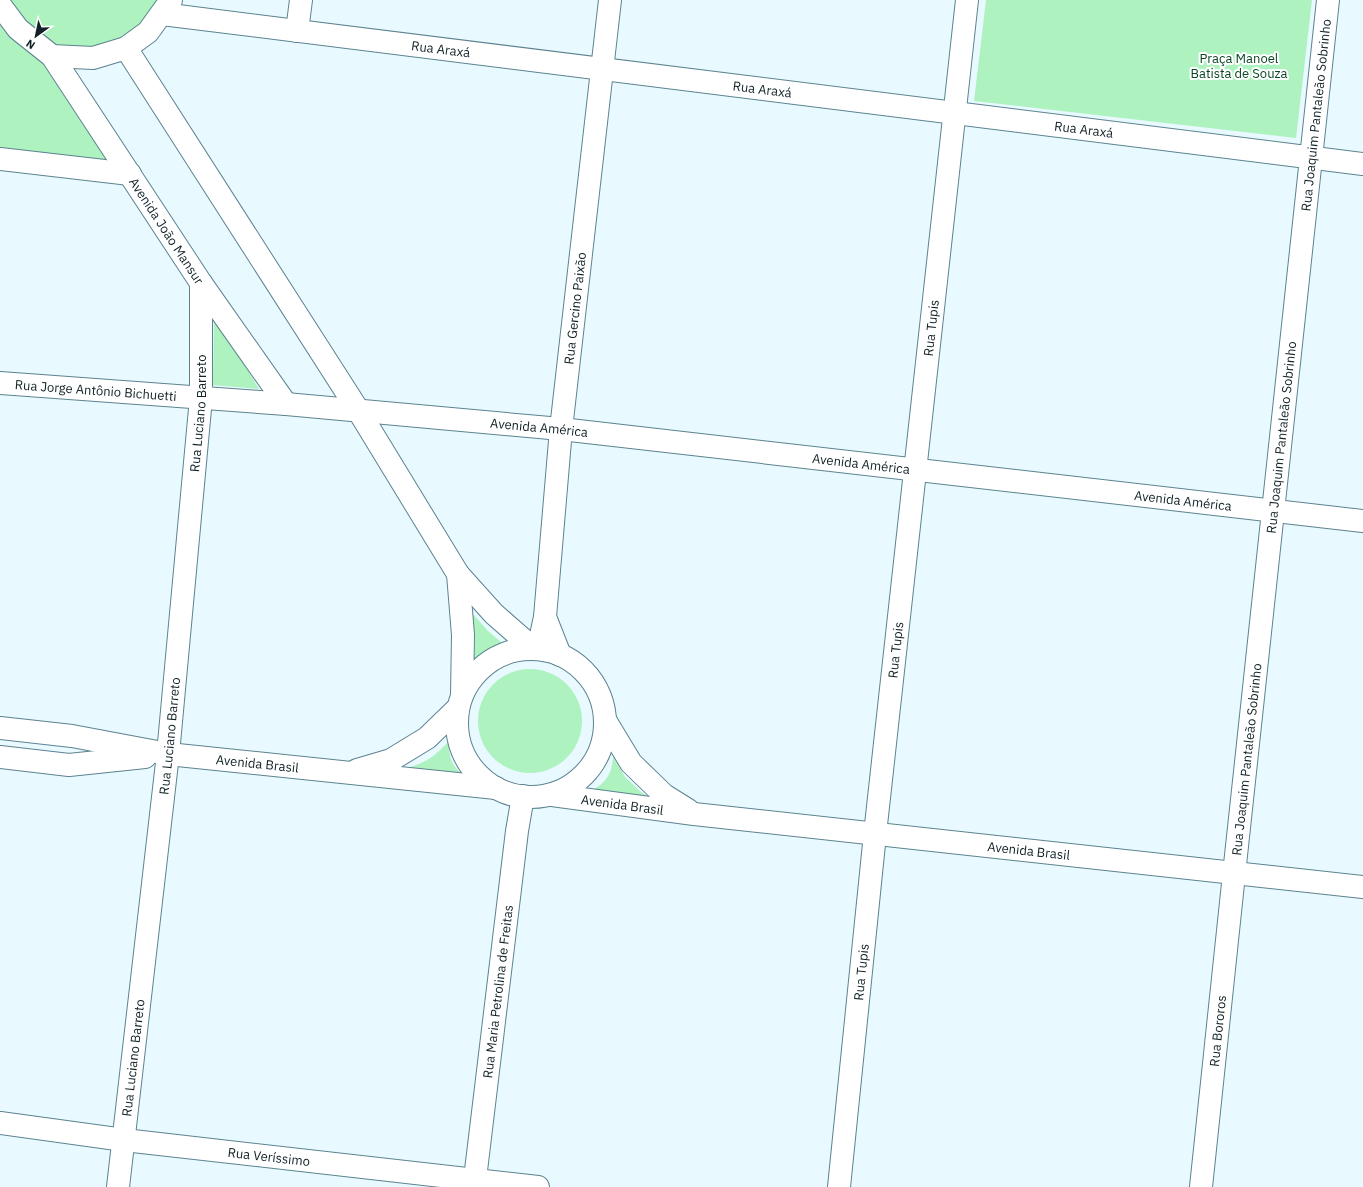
<svg xmlns="http://www.w3.org/2000/svg" width="1363" height="1187" viewBox="0 0 1363 1187" font-family="'IBM Plex Sans',sans-serif">
  <style>
    .green { fill: #aef2c0 }
    .lines { fill: none; stroke-linecap: round; stroke-linejoin: round }
    .minor-casing { stroke: #5c8390; stroke-width: 24 }
    .tertiary-casing { stroke: #5c8390; stroke-width: 24 }
    .secondary-casing { stroke: #5c8390; stroke-width: 24 }
    .minor { stroke: #fff; stroke-width: 22 }
    .tertiary { stroke: #fff; stroke-width: 22 }
    .secondary { stroke: #fff; stroke-width: 22 }
    .labels { text-anchor: middle; stroke-width: 4; stroke-linejoin: round; paint-order: stroke }
    .street-label { font-size: 13px; fill: #112126; stroke: #fff }
    .park-label { font-size: 13px; fill: #0b4624; stroke: #fff }
  </style>
  <rect width="100%" height="100%" fill="#e8f9ff"/>
  <path class="green" d="M 3,0 L 168,0 L 124,45 L 51,50 Z
    M 986,0 L 1312,0 L 1296,138 L 974,101 Z
    M 0,21 L 45,62 L 110,162 L 0,149 Z
    M 214,314 L 259,389 L 213,385 Z
    M 472,613 L 488,631 L 508,648 C 490,650 481,653 473,671 L 475,641 Z
    M478 721a52 52 0 1 1 104 0a52 52 0 1 1-104 0Z
    M 450,740 C 448,757 451,766 465,776 L 401,770 C 426,763 433,758 450,740 Z
    M 613,757 L 625,777 L 641,792 L 653,800 L 589,792 C 605,784 612,775 613,757 Z"/>
  <g class="lines">
    <defs>
      <g id="minor">
        <path id="s1" d="M 162,14 L 1363,164"/>
        <path d="M 297,31 L 301,0"/>
        <path id="s2" d="M 52,56 L 201,283 L 286,404"/>
        <path d="M 0,159 L 130,174"/>
        <path id="s3" d="M 0,383 L 286,404 L 561,429 L 1363,521"/>
        <path d="M 545,617 L 560,655"/>
        <path id="s4" d="M 538,649 L 545,617 L 561,429 L 610,0"/>
        <path id="s5" d="M 0,1123 L 124,1140 L 538,1187"/>
        <path id="s6" d="M 118,1187 L 168,754 L 201,398 L 201,283"/>
        <path id="s7" d="M 474,1187 L 517,831 L 523,796"/>
        <path id="s8" d="M 839,1187 L 875,834 L 967,0"/>
        <path id="s9" d="M 1201,1187 L 1234,874 L 1328,0"/>
      </g>
      <g id="tertiary">
        <path d="M 605,720 L 631,763 L 664,795 L 688,810"/>
        <path id="s10" d="M 552,795 L 694,814 L 1363,887"/>
      </g>
      <g id="secondary">
        <path d="M 0,5 L 18,29 L 52,56 L 93,58 L 126,48 L 148,32 L 171,0"/>
        <path d="M 126,48 L 358,410 L 458,574 L 494,614 L 534,649"/>
        <path d="M 458,574 L 463,635 L 462,695"/>
        <circle cx="531" cy="723" r="74"/>
        <path id="s11" d="M 0,728 L 72,736 L 168,754 L 496,788"/>
        <path d="M 0,757 L 69,765 L 145,757"/>
        <path d="M 357,770 L 391,760 L 427,738 L 457,709"/>
      </g>
    </defs>
    <use href="#minor" class="minor-casing"/>
    <use href="#tertiary" class="tertiary-casing"/>
    <use href="#secondary" class="secondary-casing"/>
    <use href="#minor" class="minor"/>
    <use href="#tertiary" class="tertiary"/>
    <use href="#secondary" class="secondary"/>
  </g>
  <g class="labels">
    <g class="street-label">
      <text dy="5" stroke="none"><textPath href="#s1" startOffset="281">Rua Araxá</textPath></text>
      <text dy="5" stroke="none"><textPath href="#s1" startOffset="605">Rua Araxá</textPath></text>
      <text dy="5" stroke="none"><textPath href="#s9" startOffset="1078">Rua Joaquim Pantaleão Sobrinho</textPath></text>
      <text dy="5" stroke="none"><textPath href="#s1" startOffset="929">Rua Araxá</textPath></text>
      <text dy="5" stroke="none"><textPath href="#s2" startOffset="209">Avenida João Mansur</textPath></text>
      <text dy="5" stroke="none"><textPath href="#s4" startOffset="343">Rua Gercino Paixão</textPath></text>
      <text dy="5" stroke="none"><textPath href="#s8" startOffset="864">Rua Tupis</textPath></text>
      <text dy="5" stroke="none"><textPath href="#s3" startOffset="96">Rua Jorge Antônio Bichuetti</textPath></text>
      <text dy="5" stroke="none"><textPath href="#s6" startOffset="778">Rua Luciano Barreto</textPath></text>
      <text dy="5" stroke="none"><textPath href="#s3" startOffset="541">Avenida América</textPath></text>
      <text dy="5" stroke="none"><textPath href="#s9" startOffset="754">Rua Joaquim Pantaleão Sobrinho</textPath></text>
      <text dy="5" stroke="none"><textPath href="#s3" startOffset="865">Avenida América</textPath></text>
      <text dy="5" stroke="none"><textPath href="#s3" startOffset="1189">Avenida América</textPath></text>
      <text dy="5" stroke="none"><textPath href="#s8" startOffset="540">Rua Tupis</textPath></text>
      <text dy="5" stroke="none"><textPath href="#s6" startOffset="454">Rua Luciano Barreto</textPath></text>
      <text dy="5" stroke="none"><textPath href="#s9" startOffset="430">Rua Joaquim Pantaleão Sobrinho</textPath></text>
      <text dy="5" stroke="none"><textPath href="#s11" startOffset="260">Avenida Brasil</textPath></text>
      <text dy="5" stroke="none"><textPath href="#s10" startOffset="71">Avenida Brasil</textPath></text>
      <text dy="5" stroke="none"><textPath href="#s10" startOffset="480">Avenida Brasil</textPath></text>
      <text dy="5" stroke="none"><textPath href="#s8" startOffset="216">Rua Tupis</textPath></text>
      <text dy="5" stroke="none"><textPath href="#s7" startOffset="197">Rua Maria Petrolina de Freitas</textPath></text>
      <text dy="5" stroke="none"><textPath href="#s9" startOffset="157">Rua Bororos</textPath></text>
      <text dy="5" stroke="none"><textPath href="#s6" startOffset="130">Rua Luciano Barreto</textPath></text>
      <text dy="5" stroke="none"><textPath href="#s5" startOffset="271">Rua Veríssimo</textPath></text>
    </g>
    <g class="park-label">
      <text x="1239" y="63">Praça Manoel<tspan x="1239" dy="15">Batista de Souza</tspan></text>
    </g>
  </g>
  <g transform="translate(36 36) rotate(213)" stroke="#ffffff" stroke-width="3" paint-order="stroke">
  <path d="M0-3L7 15L0 10L-7 15Z" fill="#112126"/>
  <text y="-6" font-size="11" font-weight="bold" text-anchor="middle" fill="#112126">N</text>
  </g>
</svg>
